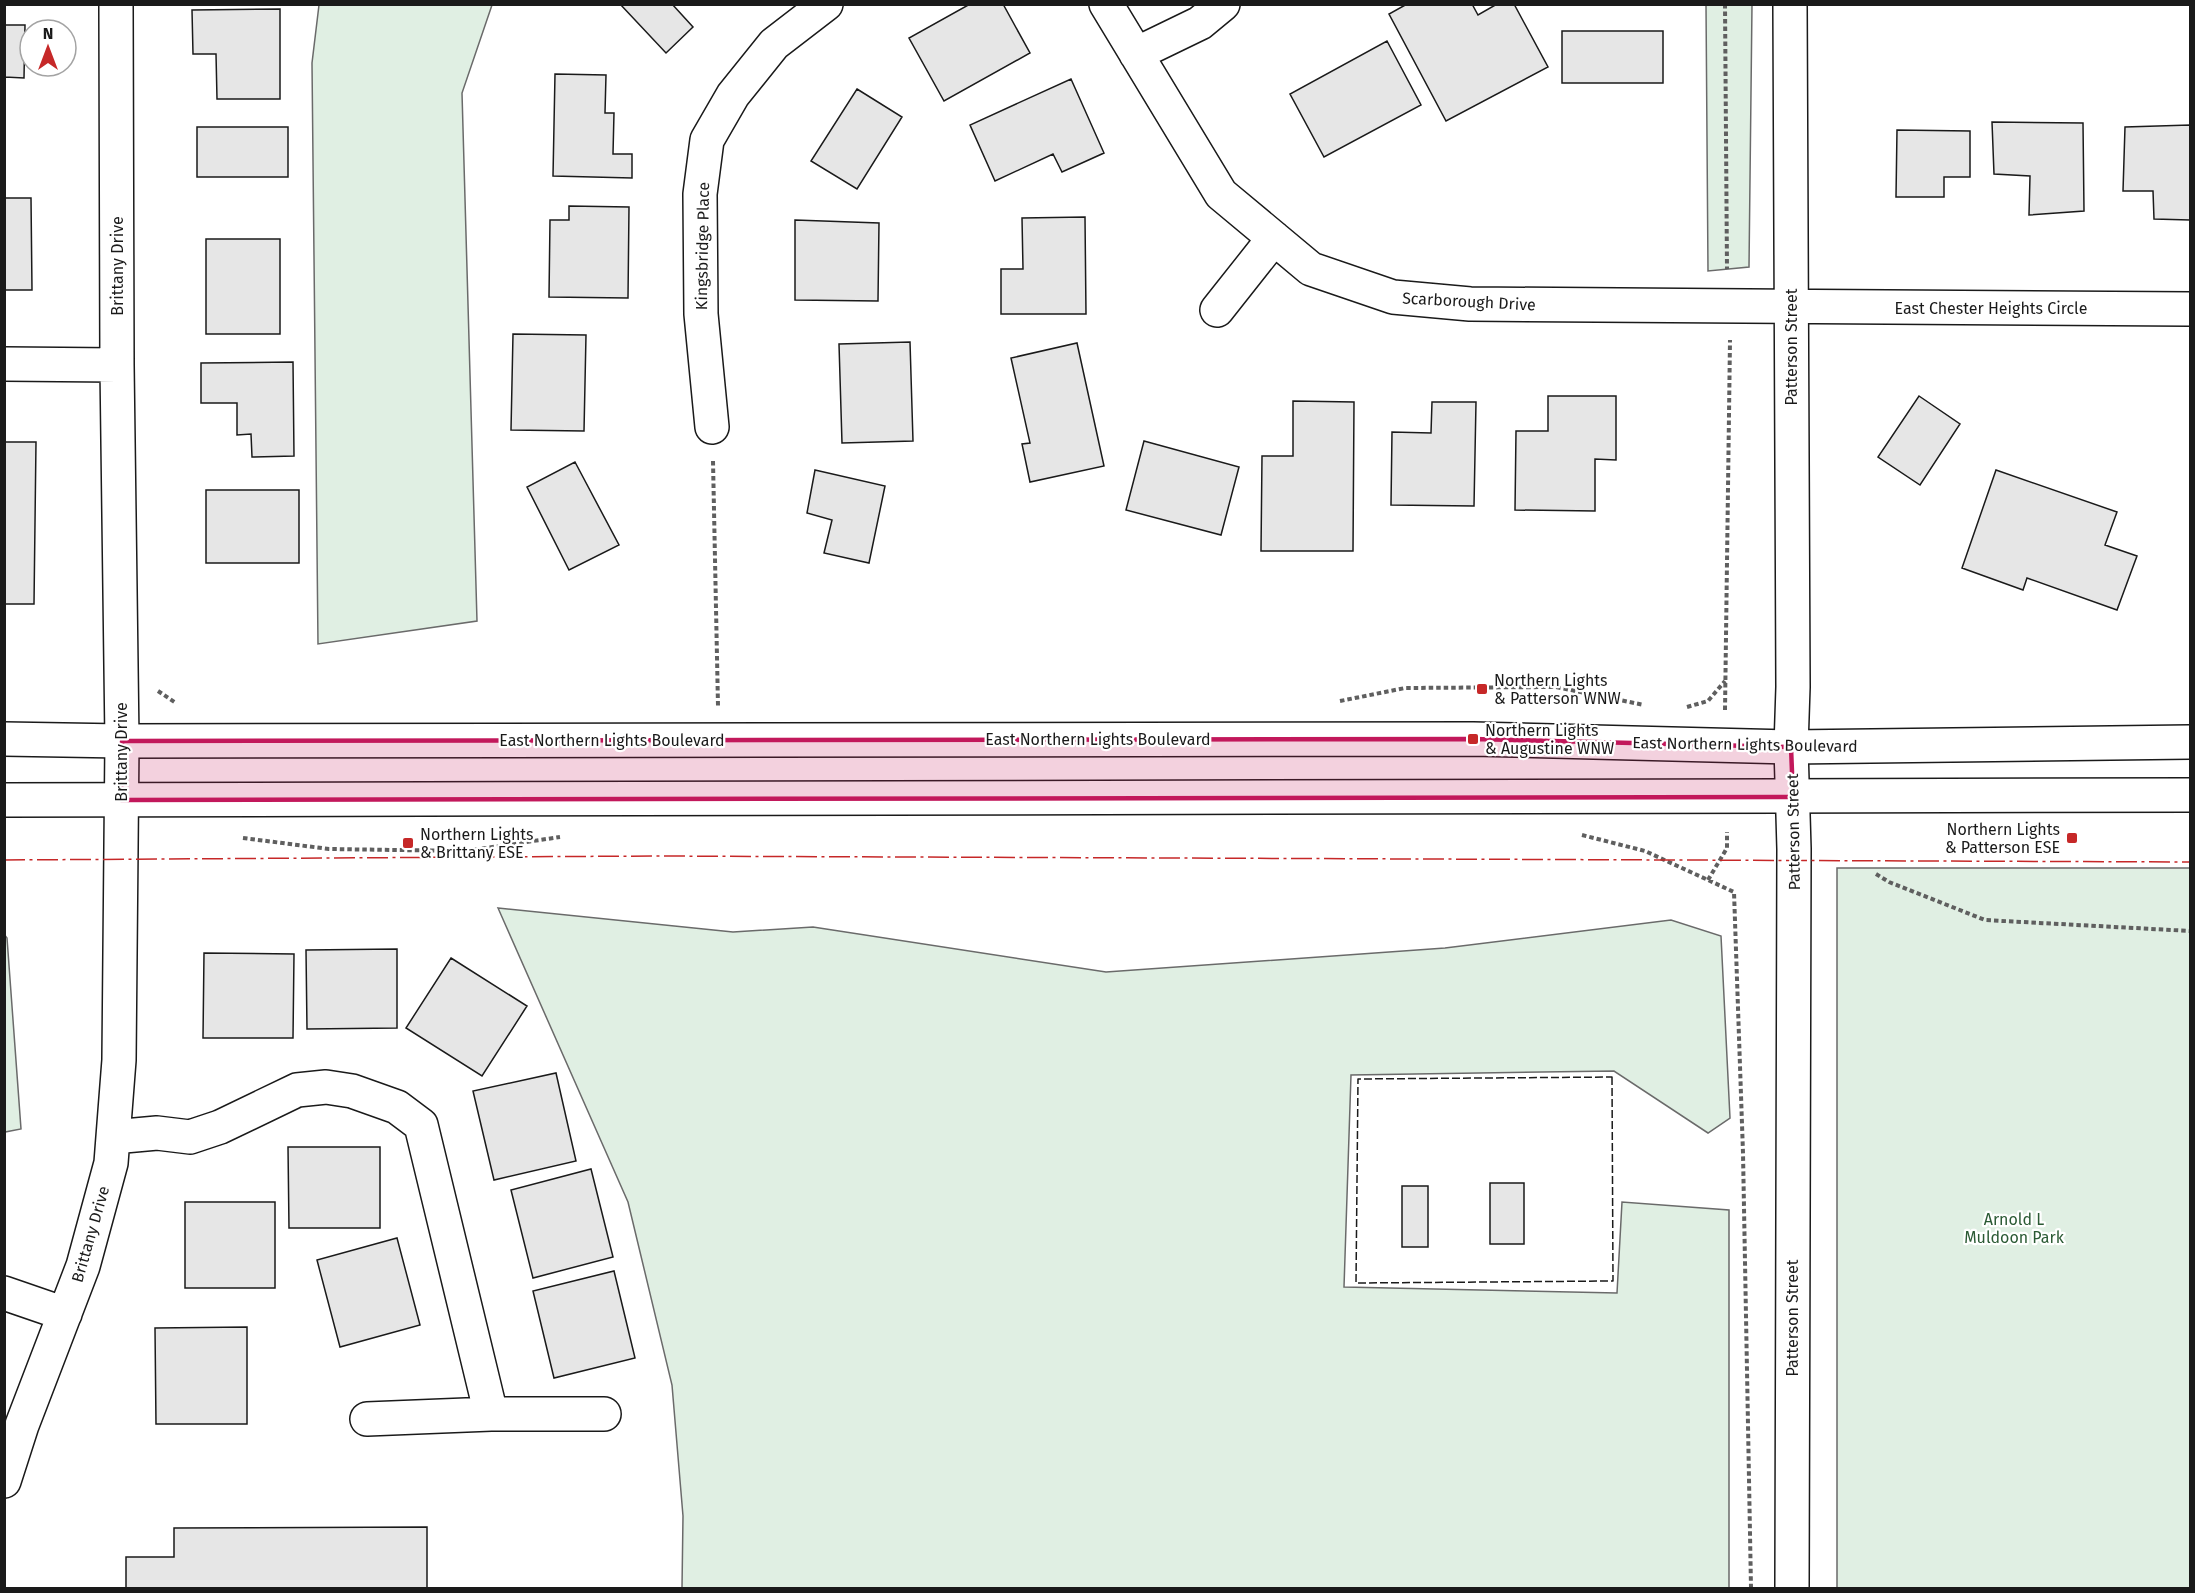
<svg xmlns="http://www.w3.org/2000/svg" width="2195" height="1593" viewBox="0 0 2195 1593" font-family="'Fira Sans',sans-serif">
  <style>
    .green { fill: #e0efe3; stroke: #6a6a6a; stroke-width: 1.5 }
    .building { fill: #e6e6e6; stroke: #1a1a1a; stroke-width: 1.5 }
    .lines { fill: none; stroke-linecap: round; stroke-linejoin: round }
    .minor-casing { stroke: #1a1a1a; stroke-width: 36 }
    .major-casing { stroke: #1a1a1a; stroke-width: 36 }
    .path { stroke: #5f5f5f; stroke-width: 4; stroke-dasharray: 4.5 3; stroke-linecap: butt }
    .minor { stroke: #fff; stroke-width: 33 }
    .major { stroke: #fff; stroke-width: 33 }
    .fence { stroke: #1a1a1a; stroke-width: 1.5; stroke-dasharray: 8 3; stroke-linecap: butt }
    .power { stroke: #c62828; stroke-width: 1.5; stroke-dasharray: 21 4.5 3 4.5; stroke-linecap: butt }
    .marked { fill: #c2185b; fill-opacity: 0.2; stroke: #c2185b; stroke-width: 4.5; stroke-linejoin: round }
    .poi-dot { fill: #c62828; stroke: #fff; stroke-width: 2 }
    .labels { text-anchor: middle; stroke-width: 4.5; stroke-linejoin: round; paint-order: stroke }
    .street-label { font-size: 16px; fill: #1a1a1a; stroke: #fff }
    .poi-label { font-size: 16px; fill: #1a1a1a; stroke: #fff; text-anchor: start }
    .park-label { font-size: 16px; fill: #2b5a34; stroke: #fff }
  </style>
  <rect width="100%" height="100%" fill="#fff"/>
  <path class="green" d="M 319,5 L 492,5 L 462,93 L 477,621 L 318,644 L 312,63 Z
    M 1706,5 L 1752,5 L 1749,267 L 1708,271 Z
    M 1837,868 L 2190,868 L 2190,1588 L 1837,1588 Z
    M 498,908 L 733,932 L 813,927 L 1106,972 L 1445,948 L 1671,920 L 1721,936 L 1730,1118 L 1708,1133 L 1614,1071 L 1351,1075 L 1344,1287 L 1617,1293 L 1622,1202 L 1729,1210 L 1729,1588 L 682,1588 L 683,1516 L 672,1385 L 628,1202 Z
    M 4,934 L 7,938 L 21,1129 L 5,1132 Z"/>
  <path class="building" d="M 620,4 L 672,4 L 693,27 L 666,53 Z
    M 970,4 L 1003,4 L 1030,53 L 944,101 L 909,38 Z
    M 1407,4 L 1472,4 L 1478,15 L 1497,4 L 1514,4 L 1548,67 L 1446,121 L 1389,14 Z
    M 280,9 L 280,99 L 217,99 L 216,54 L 193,54 L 192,10 Z
    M 4,25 L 25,25 L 24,78 L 5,77 L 5,123 Z
    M 1562,31 L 1663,31 L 1663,83 L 1562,83 Z
    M 1387,41 L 1421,105 L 1324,157 L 1290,94 Z
    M 555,74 L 606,75 L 605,113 L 614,113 L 613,154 L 632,154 L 632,178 L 553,176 Z
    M 1071,79 L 1104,153 L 1062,172 L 1053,154 L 995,181 L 970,125 Z
    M 857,89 L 902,117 L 857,189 L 811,161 Z
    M 1992,122 L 2083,123 L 2084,211 L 2029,215 L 2030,176 L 1994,174 Z
    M 2190,125 L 2190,220 L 2154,219 L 2153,191 L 2123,191 L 2125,127 Z
    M 197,127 L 288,127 L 288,177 L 197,177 Z
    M 1897,130 L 1970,131 L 1970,177 L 1944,177 L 1944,197 L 1896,197 Z
    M 4,198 L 31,198 L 32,290 L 4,290 Z
    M 569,206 L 629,207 L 628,298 L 549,297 L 550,220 L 569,220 Z
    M 1085,217 L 1086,314 L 1001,314 L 1001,269 L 1023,269 L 1022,218 Z
    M 795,220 L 879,223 L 878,301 L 795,300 Z
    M 206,239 L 280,239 L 280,334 L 206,334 Z
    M 513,334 L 586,335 L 584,431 L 511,430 Z
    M 910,342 L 913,441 L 842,443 L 839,344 Z
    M 1077,343 L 1104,466 L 1030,482 L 1022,444 L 1030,443 L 1011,358 Z
    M 293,362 L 294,456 L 252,457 L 251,434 L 237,435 L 237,403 L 201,403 L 201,363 Z
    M 1548,396 L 1616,396 L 1616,460 L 1595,459 L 1595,511 L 1515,510 L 1516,431 L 1548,431 Z
    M 1919,396 L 1960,424 L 1920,485 L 1878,457 Z
    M 1293,401 L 1354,402 L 1353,551 L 1261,551 L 1262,456 L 1293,456 Z
    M 1432,402 L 1476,402 L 1474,506 L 1391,505 L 1392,432 L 1431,433 Z
    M 1144,441 L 1239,467 L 1221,535 L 1126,510 Z
    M 4,442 L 36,442 L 34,604 L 4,604 Z
    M 575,462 L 619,545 L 569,570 L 527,487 Z
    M 815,470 L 885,486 L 869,563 L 824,553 L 832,520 L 807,513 Z
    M 1996,470 L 2117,512 L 2105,545 L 2137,556 L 2117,610 L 2027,578 L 2023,590 L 1962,568 Z
    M 206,490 L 299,490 L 299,563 L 206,563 Z
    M 397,949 L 397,1028 L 307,1029 L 306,950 Z
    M 204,953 L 294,954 L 293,1038 L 203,1038 Z
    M 451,958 L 527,1006 L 482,1076 L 406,1028 Z
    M 556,1073 L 576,1161 L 494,1180 L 473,1091 Z
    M 288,1147 L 380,1147 L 380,1228 L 289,1228 Z
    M 591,1169 L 613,1257 L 533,1278 L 511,1190 Z
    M 1490,1183 L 1524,1183 L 1524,1244 L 1490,1244 Z
    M 1402,1186 L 1428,1186 L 1428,1247 L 1402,1247 Z
    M 185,1202 L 275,1202 L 275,1288 L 185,1288 Z
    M 397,1238 L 420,1325 L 340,1347 L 317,1260 Z
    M 614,1271 L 635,1358 L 554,1378 L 533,1291 Z
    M 247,1327 L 247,1424 L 156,1424 L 155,1328 Z
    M 427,1527 L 427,1588 L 126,1588 L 126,1557 L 174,1557 L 174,1528 Z"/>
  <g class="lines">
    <defs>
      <path id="minor" d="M 1106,4 L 1221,194 L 1311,269 L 1393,297 L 1470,304 L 2190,309
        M 1790,4 L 1793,687 L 1791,747 L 1794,849 L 1792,1588
        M 1136,54 L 1200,23 L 1223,4
        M 1217,310 L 1274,238
        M 4,364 L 117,365
        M 712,427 L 701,314 L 700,194 L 707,140 L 733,95 L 774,44 L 826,4
        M 113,1137 L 157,1133 L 190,1137 L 220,1127 L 297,1090 L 326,1087 L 352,1091 L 397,1107 L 421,1125 L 491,1414
        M 4,1293 L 65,1314
        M 367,1419 L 491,1414 L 604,1414
        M 4,1481 L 22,1425 L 83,1266 L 111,1163 L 113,1137 L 119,1060 L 122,741 L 117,365 L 116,4"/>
      <path id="major" d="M 4,739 L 122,741 L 1473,739 L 1791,747 L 2190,742
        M 4,800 L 2190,795"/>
    </defs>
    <use href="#minor" class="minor-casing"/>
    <use href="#major" class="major-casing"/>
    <path class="path" d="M 1725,4 L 1727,269
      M 713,461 L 718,706
      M 158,691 L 176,703
      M 1340,701 L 1405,688 L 1556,687 L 1644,705
      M 1687,707 L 1708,701 L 1725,681
      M 1725,710 L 1730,340
      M 1582,835 L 1645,851 L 1734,892 L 1743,1153 L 1751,1588
      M 243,838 L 329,849 L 466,851 L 560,837
      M 1876,874 L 1889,882 L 1985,920 L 2190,931
      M 1708,880 L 1727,848 L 1727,832"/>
    <use href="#minor" class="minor"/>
    <use href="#major" class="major"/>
    <path class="fence" d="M 1612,1077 L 1613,1281 L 1356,1283 L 1358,1079 Z"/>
    <path class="power" d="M 4,860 L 653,856 L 2190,862"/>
  </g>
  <path class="marked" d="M 1473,739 L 1791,747 L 1793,797 L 121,800 L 122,741 Z"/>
  <g class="poi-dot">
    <rect x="1476" y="683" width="12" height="12" rx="3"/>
    <rect x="1467" y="733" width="12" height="12" rx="3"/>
    <rect x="2066" y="832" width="12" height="12" rx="3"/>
    <rect x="402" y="837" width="12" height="12" rx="3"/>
  </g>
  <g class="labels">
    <g class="street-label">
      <text transform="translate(702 246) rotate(-89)" y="6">Kingsbridge Place</text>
      <text transform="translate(117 266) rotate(-90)" y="6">Brittany Drive</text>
      <text transform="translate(1469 301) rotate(3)" y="6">Scarborough Drive</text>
      <text x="1991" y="314">East Chester Heights Circle</text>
      <text transform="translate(1791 347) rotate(-90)" y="6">Patterson Street</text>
      <text x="1098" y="745">East Northern Lights Boulevard</text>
      <text x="612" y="746">East Northern Lights Boulevard</text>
      <text transform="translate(1745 744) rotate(1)" y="6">East Northern Lights Boulevard</text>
      <text transform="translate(121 752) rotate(-90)" y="6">Brittany Drive</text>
      <text transform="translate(1793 832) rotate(-91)" y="6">Patterson Street</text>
      <text transform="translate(90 1234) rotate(-74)" y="6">Brittany Drive</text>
      <text transform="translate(1792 1318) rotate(-90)" y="6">Patterson Street</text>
    </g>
    <g class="poi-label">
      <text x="1494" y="686">Northern Lights<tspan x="1494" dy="18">&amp; Patterson WNW</tspan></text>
      <text x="1485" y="736">Northern Lights<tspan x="1485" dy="18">&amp; Augustine WNW</tspan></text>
      <text x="2060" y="835" text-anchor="end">Northern Lights<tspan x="2060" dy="18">&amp; Patterson ESE</tspan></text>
      <text x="420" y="840">Northern Lights<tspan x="420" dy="18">&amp; Brittany ESE</tspan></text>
    </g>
    <g class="park-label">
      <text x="2014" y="1225">Arnold L<tspan x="2014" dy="18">Muldoon Park</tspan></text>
    </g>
  </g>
  <rect width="2195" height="1593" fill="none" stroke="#1a1a1a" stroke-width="12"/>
  <g transform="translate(48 48)"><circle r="28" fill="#ffffff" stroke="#a3a3a3" stroke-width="1.5"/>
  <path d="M0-4.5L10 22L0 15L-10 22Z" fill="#c62828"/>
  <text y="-9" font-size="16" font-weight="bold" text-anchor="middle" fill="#1a1a1a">N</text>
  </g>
</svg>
